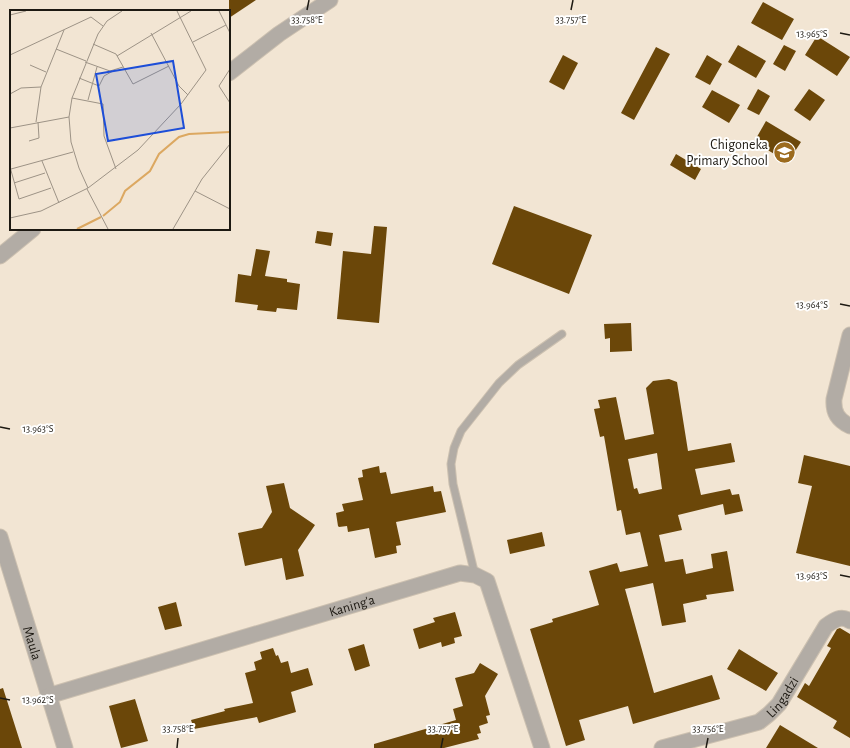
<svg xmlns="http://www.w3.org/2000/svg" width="850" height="748" viewBox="0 0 850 748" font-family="'Alegreya Sans',sans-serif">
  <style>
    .building { fill: #6b4709; fill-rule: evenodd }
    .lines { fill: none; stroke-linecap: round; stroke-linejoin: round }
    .service-casing { stroke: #ccc0b0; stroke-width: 9 }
    .minor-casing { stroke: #ccc0b0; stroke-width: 17 }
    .service { stroke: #b2aca5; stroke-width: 7 }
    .minor { stroke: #b2aca5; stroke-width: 15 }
    .ticks { fill: none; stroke: #1d1912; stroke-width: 1.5 }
    .labels { text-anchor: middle; stroke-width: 4; stroke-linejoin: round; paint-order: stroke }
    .poi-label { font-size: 14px; fill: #1d1912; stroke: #fff; text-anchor: end }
    .street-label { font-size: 14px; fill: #1d1912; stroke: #fff }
    .inset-river { fill: none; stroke: #dca861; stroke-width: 2 }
    .inset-road { fill: none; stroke: #9d9386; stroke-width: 1 }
    .view { fill: #1d4ed8; fill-opacity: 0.15; stroke: #1d4ed8; stroke-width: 2 }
    .inset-edge { fill: none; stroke: #1d1912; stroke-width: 2 }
    .ticks-label { font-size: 10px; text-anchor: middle; fill: #1d1912; stroke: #fff; stroke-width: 4; stroke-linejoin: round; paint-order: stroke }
  </style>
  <rect width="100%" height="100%" fill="#f2e5d3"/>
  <path class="building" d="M 229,0 L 256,0 L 229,18 Z
    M 763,2 L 794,19 L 782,40 L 751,23 Z
    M 817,36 L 850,57 L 837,76 L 805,55 Z
    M 738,45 L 766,61 L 756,78 L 728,62 Z
    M 784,45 L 796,51 L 785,71 L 773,64 Z
    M 656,47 L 670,54 L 634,120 L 621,113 Z
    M 563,55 L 578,63 L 564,90 L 549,82 Z
    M 707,55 L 722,64 L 710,85 L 695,77 Z
    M 758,89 L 770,96 L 759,115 L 747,109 Z
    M 809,89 L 825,100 L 810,121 L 794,110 Z
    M 712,90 L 740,105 L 729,123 L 702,107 Z
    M 766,121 L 801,142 L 788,162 L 754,142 Z
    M 676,154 L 701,169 L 695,180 L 670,165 Z
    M 514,206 L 592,235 L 569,294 L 492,264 Z
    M 374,226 L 387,227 L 379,323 L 337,319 L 343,251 L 371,254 Z
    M 317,231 L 333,233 L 331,246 L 315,243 Z
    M 256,249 L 270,251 L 265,276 L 287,279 L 287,282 L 300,284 L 297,310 L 277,308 L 276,312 L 257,310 L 258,305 L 235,302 L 238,274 L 251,276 Z
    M 631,323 L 632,351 L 610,352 L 610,338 L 605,339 L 604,324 Z
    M 669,379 L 677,382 L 688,451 L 731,443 L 735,462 L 695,469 L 701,495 L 730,489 L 732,495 L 739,494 L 743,511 L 725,515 L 723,504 L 678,515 L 682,530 L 659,535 L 665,562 L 683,559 L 686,574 L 713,568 L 711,554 L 727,551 L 734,591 L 706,595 L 707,599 L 683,604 L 686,622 L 662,626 L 653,583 L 625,589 L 654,693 L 712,675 L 720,699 L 633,724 L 628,706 L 579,720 L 585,740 L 566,746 L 530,629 L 553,622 L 552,619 L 599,605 L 589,571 L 617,563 L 620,572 L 648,566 L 640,532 L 626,535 L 621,510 L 617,511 L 604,436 L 600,437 L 594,409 L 600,408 L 598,400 L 616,397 L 625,440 L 654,434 L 646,388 L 653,381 ZM 657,453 L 662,489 L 639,494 L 637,488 L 634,489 L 628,459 Z
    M 804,455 L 850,466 L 850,566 L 796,553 L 812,486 L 798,483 Z
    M 379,466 L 380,473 L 386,472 L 391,494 L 433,486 L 434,492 L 441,491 L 446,512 L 396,522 L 401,545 L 396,546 L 397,553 L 375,558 L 369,528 L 348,532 L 347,526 L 339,527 L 338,526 L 336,513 L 344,511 L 342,504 L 363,500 L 358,478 L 363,477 L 362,470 Z
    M 284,483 L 290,508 L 315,525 L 298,550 L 304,576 L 286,580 L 282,558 L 245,566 L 238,533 L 262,528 L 272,512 L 266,486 Z
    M 542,532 L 545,546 L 510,554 L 507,540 Z
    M 176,602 L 182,626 L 165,630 L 158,607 Z
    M 455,612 L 462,636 L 454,638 L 455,643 L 442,647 L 441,642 L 419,649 L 413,629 L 435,622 L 433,618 Z
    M 840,628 L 850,634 L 850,738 L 833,728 L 837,721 L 797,697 L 805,683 L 809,686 L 831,648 L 827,646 L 837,629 Z
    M 364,644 L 370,666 L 355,671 L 348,649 Z
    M 273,648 L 276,656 L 278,655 L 281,663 L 288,661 L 291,673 L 308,668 L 313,685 L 291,692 L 296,712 L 259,723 L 257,717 L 194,729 L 191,720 L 225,711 L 224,709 L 253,703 L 245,673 L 256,670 L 254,662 L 262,659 L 260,652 Z
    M 739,649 L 778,673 L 766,691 L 727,669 Z
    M 480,663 L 498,674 L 485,696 L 490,715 L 486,716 L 488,723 L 479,726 L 481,733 L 477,734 L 479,739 L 444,748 L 374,748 L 374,744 L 456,720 L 453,709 L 463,706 L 455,678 L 474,673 Z
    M 3,688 L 22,748 L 0,748 L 0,689 Z
    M 135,699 L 148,741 L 121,748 L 109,706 Z
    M 780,725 L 818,748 L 766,748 Z"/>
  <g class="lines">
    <defs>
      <path id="service" d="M 475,575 L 453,484 L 451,464 L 454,448 L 461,431 L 499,383 L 518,365 L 562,334"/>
      <g id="minor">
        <path d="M 229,73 L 279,34 L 330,0"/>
        <path d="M 0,256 L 33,229"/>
        <path d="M 850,335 L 834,399 C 833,413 838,420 850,426"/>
        <path id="s1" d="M 0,537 L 65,748"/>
        <path id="s2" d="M 48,696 L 460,573 L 475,575 L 487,581 L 542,748"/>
        <path id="s3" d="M 662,748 L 759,722 L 769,714 L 779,704 L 826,626 C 834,620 841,615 850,621"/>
      </g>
    </defs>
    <use href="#service" class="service-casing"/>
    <use href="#minor" class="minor-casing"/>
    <use href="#service" class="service"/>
    <use href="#minor" class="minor"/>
  </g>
  <path class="ticks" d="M 307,10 L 309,0M 571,10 L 573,0M 840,33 L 850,35M 840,304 L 850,306M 0,427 L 10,429M 840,575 L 850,577M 0,698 L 10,700M 177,748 L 178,738M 441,748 L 443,738M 706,748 L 708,738"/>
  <defs>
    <symbol id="school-disc" viewBox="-11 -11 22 22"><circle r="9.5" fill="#9c6b1e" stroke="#fff"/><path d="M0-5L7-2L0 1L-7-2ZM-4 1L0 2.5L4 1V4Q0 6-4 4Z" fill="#fff"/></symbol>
  </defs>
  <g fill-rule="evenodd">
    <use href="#school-disc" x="772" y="140" width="25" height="25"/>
  </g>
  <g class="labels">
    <g class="poi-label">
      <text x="768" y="149">Chigoneka<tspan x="768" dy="16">Primary School</tspan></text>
    </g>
    <g class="street-label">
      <text dy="5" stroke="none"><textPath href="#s2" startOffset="317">Kaning'a</textPath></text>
      <text dy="5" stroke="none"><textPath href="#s1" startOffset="111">Maula</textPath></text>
      <text dy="5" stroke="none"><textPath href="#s3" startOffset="135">Lingadzi</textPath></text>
    </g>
  </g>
  <g transform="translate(10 10)">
    <rect width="220" height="220" fill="#f2e5d3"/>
    <path class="inset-river" d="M 93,206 L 110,192 L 115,181 L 140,161 L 149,144 L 169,127 L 179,124 L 220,122M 67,219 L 91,207"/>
    <path class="inset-road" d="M 209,1 L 220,23M 0,5 L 16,1M 141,23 L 169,76 L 178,85M 183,32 L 216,15M 83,34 L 106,44 L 123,74 L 159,56M 46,39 L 76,51M 0,45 L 81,7 L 93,16M 107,46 L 181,1M 75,52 L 100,61 L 113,57M 20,55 L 36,62M 220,59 L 209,76 L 220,93M 69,68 L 89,76 L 94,66 L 103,61M 0,84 L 11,78 L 31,77M 62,88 L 93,94 L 94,126 L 106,159M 78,90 L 87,57M 26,112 L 31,77 L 54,20M 0,118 L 59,107M 19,131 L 29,128 L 28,112M 32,151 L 49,193M 0,157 L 9,189 L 41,178M 1,159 L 63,142M 4,173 L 35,163M 78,178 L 69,158 L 61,132 L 59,107 L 62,88 L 88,24 L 97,11 L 112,1M 77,179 L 98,219M 185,181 L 220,199M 0,208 L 31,201 L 78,178 L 128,140 L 171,94 L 196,60 L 167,1M 163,219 L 192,169 L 220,134"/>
    <path class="view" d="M 163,51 L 174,118 L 98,131 L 86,64 Z"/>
    <rect width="220" height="220" class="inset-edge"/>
  </g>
  <g class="ticks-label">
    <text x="307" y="23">33.758°E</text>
    <text x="571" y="23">33.757°E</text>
    <text x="812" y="37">13.965°S</text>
    <text x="812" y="308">13.964°S</text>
    <text x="38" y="432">13.963°S</text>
    <text x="812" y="579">13.963°S</text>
    <text x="38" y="703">13.962°S</text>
    <text x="178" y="732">33.758°E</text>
    <text x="443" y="732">33.757°E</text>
    <text x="708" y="732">33.756°E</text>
  </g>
</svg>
